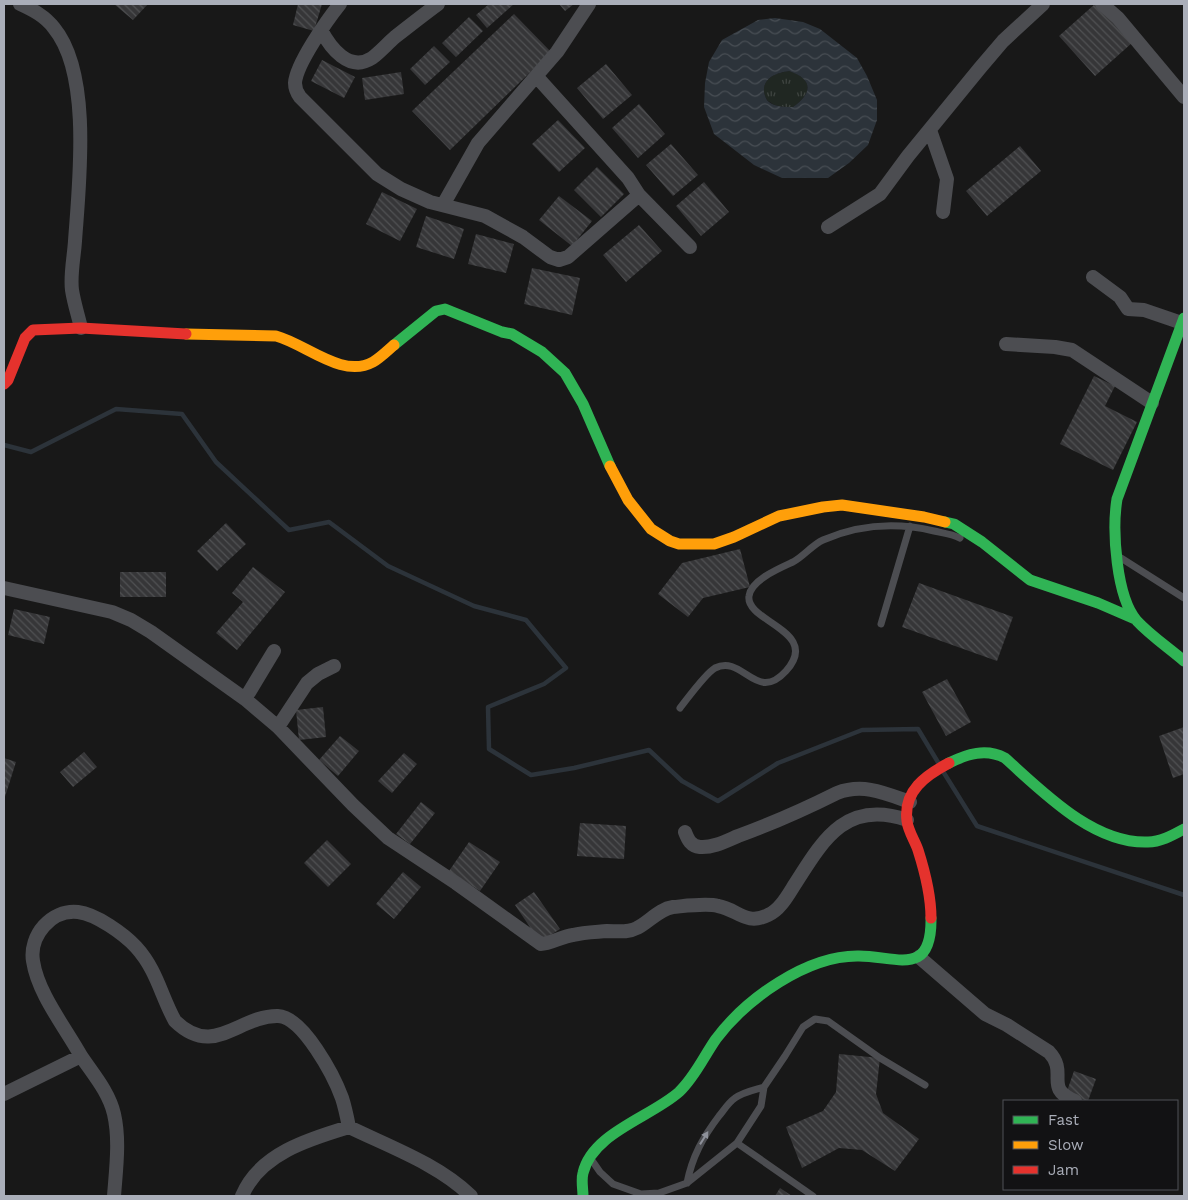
<svg xmlns="http://www.w3.org/2000/svg" width="1188" height="1200" viewBox="0 0 1188 1200" font-family="'Work Sans',sans-serif">
  <style>
    .grass { fill: url(#grass-tufts) }
    .water { fill: url(#water-waves); fill-rule: evenodd }
    .lines { fill: none; stroke-linecap: round; stroke-linejoin: round }
    .stream { stroke: #2c333a; stroke-width: 4.5 }
    .building { fill: url(#building-back-hatch) }
    .lane { stroke: #4c4d51; stroke-width: 7 }
    .street { stroke: #4c4d51; stroke-width: 14 }
    .fast { stroke: #30b455; stroke-width: 11 }
    .slow { stroke: #ff9f0a; stroke-width: 11 }
    .jam { stroke: #e5322d; stroke-width: 11 }
    .oneway { fill: #8e919a }
  </style>
  <defs>
    <pattern id="grass-tufts" width="24" height="20" patternUnits="userSpaceOnUse" patternTransform="scale(1.25)"><rect width="24" height="20" fill="#202722"/><path d="M3 7l-1-3M5 7V3M7 7l1-3M15 17l-1-3M17 17v-4M19 17l1-3" fill="none" stroke="#3e4440"/></pattern>
    <pattern id="water-waves" width="16" height="10" patternUnits="userSpaceOnUse" patternTransform="scale(1.25)"><rect width="16" height="10" fill="#2c333a"/><path d="M0 5q4-4 8 0t8 0" fill="none" stroke="#484e54"/></pattern>
    <pattern id="building-back-hatch" width="6" height="6" patternUnits="userSpaceOnUse" patternTransform="scale(1.25)"><rect width="6" height="6" fill="#363638"/><path d="M-1 5l2 2M0 0l6 6M5-1l2 2" fill="none" stroke="#505153"/></pattern>
  </defs>
  <rect width="100%" height="100%" fill="#181818"/>
  <path class="grass" d="M 789,71 C 813,79 813,93 793,107 C 785,107 776,107 770,102 C 766,100 765,96 764,92 C 763,77 777,73 789,71 Z"/>
  <path class="water" d="M 775,18 L 803,22 L 820,29 L 857,58 L 867,76 L 877,100 L 877,120 L 868,145 L 849,163 L 828,178 L 782,178 L 754,165 L 714,134 L 704,107 L 705,83 L 709,62 L 722,40 L 758,20 ZM 789,71 C 813,79 813,93 793,107 C 785,107 776,107 769,102 C 766,100 765,96 764,92 C 763,77 777,73 789,71 Z"/>
  <g class="lines">
    <path class="stream" d="M 4,445 L 31,452 L 116,409 L 182,414 L 216,462 L 289,530 L 329,522 L 388,566 L 474,606 L 526,620 L 566,668 L 544,684 L 488,707 L 489,749 L 531,775 L 574,768 L 649,750 L 682,781 L 718,801 L 778,763 L 862,730 L 918,729 L 939,764
      M 944,773 L 977,826 L 1184,895"/>
  </g>
  <path class="building" d="M 114,4 L 148,4 L 133,20 Z
    M 298,4 L 322,4 L 314,31 L 293,25 Z
    M 489,4 L 514,4 L 487,28 L 476,15 Z
    M 559,4 L 574,4 L 565,11 Z
    M 1095,4 L 1098,4 L 1133,42 L 1095,76 L 1059,36 Z
    M 514,14 L 551,52 L 450,150 L 412,111 Z
    M 469,17 L 483,31 L 456,57 L 442,43 Z
    M 434,46 L 450,62 L 425,85 L 410,69 Z
    M 322,60 L 355,77 L 344,98 L 311,81 Z
    M 606,64 L 632,95 L 603,119 L 577,88 Z
    M 401,72 L 404,94 L 365,100 L 362,78 Z
    M 639,104 L 665,134 L 638,158 L 612,128 Z
    M 558,120 L 585,148 L 559,172 L 532,144 Z
    M 671,144 L 698,175 L 673,196 L 646,165 Z
    M 1020,146 L 1041,171 L 987,216 L 966,191 Z
    M 597,167 L 624,194 L 601,217 L 574,190 Z
    M 704,182 L 729,212 L 701,236 L 676,206 Z
    M 382,192 L 417,209 L 400,241 L 366,224 Z
    M 559,196 L 592,221 L 572,246 L 539,220 Z
    M 426,216 L 464,229 L 454,259 L 416,247 Z
    M 639,225 L 662,251 L 626,282 L 603,255 Z
    M 476,234 L 514,244 L 506,273 L 468,264 Z
    M 532,268 L 580,278 L 572,315 L 524,304 Z
    M 1094,376 L 1115,386 L 1105,406 L 1137,422 L 1113,470 L 1060,444 Z
    M 226,523 L 246,544 L 217,571 L 197,551 Z
    M 740,549 L 750,587 L 703,598 L 688,617 L 658,594 L 682,563 Z
    M 253,567 L 285,592 L 237,650 L 216,633 L 243,602 L 232,593 Z
    M 120,572 L 166,572 L 166,597 L 120,597 Z
    M 919,583 L 1013,617 L 997,661 L 902,627 Z
    M 14,609 L 50,617 L 44,644 L 8,635 Z
    M 947,679 L 971,722 L 946,736 L 922,692 Z
    M 323,707 L 326,737 L 299,740 L 296,710 Z
    M 1184,727 L 1184,774 L 1173,778 L 1159,736 Z
    M 340,736 L 359,751 L 338,776 L 319,760 Z
    M 84,752 L 97,767 L 73,787 L 60,772 Z
    M 404,753 L 417,764 L 392,793 L 378,781 Z
    M 4,758 L 16,762 L 4,800 Z
    M 421,802 L 435,813 L 410,844 L 396,834 Z
    M 580,823 L 626,826 L 624,859 L 577,856 Z
    M 327,840 L 351,864 L 328,887 L 304,863 Z
    M 469,842 L 500,862 L 480,891 L 449,871 Z
    M 403,872 L 421,887 L 394,919 L 376,904 Z
    M 534,892 L 560,929 L 540,942 L 515,905 Z
    M 839,1054 L 880,1058 L 876,1094 L 883,1113 L 919,1139 L 895,1171 L 862,1150 L 839,1148 L 802,1168 L 786,1127 L 823,1111 L 836,1092 Z
    M 1074,1071 L 1096,1079 L 1088,1101 L 1066,1094 Z
    M 780,1188 L 792,1196 L 775,1196 Z"/>
  <g class="lines">
    <path class="lane" d="M 1121,558 L 1184,598
      M 881,624 L 910,526
      M 680,708 C 688,698 705,674 715,668 C 743,654 756,704 786,671 C 822,631 745,622 749,596 C 751,580 780,568 793,562 C 804,556 812,545 823,540 C 860,524 896,522 934,531 C 943,533 952,534 960,538
      M 737,1143 L 813,1196
      M 591,1159 L 600,1172 L 613,1184 L 641,1194 L 659,1193 L 687,1183 L 737,1143 L 761,1106 L 764,1087 L 785,1056 L 803,1027 L 815,1019 L 828,1021 L 880,1058 L 925,1085
      M 687,1183 C 692,1157 703,1137 719,1116 C 724,1110 728,1103 735,1098 C 743,1092 754,1090 764,1087"/>
    <path class="street" d="M 20,4 C 33,10 45,16 54,28 C 92,74 79,184 75,241 C 74,257 70,275 72,290 C 74,303 78,315 81,328
      M 340,4 C 328,19 296,64 295,83 C 295,88 297,93 300,97 L 377,174 L 401,189 L 430,202 L 485,216 L 523,237 L 550,257 L 559,260 L 568,257 L 639,195 L 628,178 L 537,77
      M 1102,4 L 1118,18 L 1184,97
      M 321,30 C 330,47 349,73 372,58 C 380,52 387,44 395,37 C 409,26 423,15 438,4
      M 930,130 L 947,179 L 943,212
      M 639,195 L 690,247
      M 443,205 L 478,143 L 557,52 L 589,4
      M 828,227 L 880,194 L 908,156 L 980,68 L 1003,41 L 1043,4
      M 1093,277 L 1120,297 L 1128,309 L 1144,310 L 1182,323
      M 1006,344 L 1055,347 L 1072,350 L 1152,403
      M 4,588 L 112,612 L 131,620 L 151,632 L 245,699 L 278,727 L 353,805 L 388,838 L 456,883 L 541,944 C 550,944 563,936 573,935 C 584,932 596,932 607,931 C 617,931 628,933 637,928 C 649,922 659,909 673,907 C 685,906 707,903 718,906 C 737,909 746,926 768,915 C 780,910 788,895 795,884 C 823,840 846,799 907,820
      M 245,699 L 274,651
      M 278,727 L 307,683 L 318,674 L 334,666
      M 685,832 C 688,840 691,846 700,847 C 713,848 726,841 738,836 C 771,824 805,809 837,793 C 863,783 885,793 910,802
      M 919,957 L 985,1014 L 1007,1025 L 1049,1052 C 1069,1073 1043,1088 1075,1101
      M 81,1056 C 93,1074 109,1092 114,1114 C 120,1140 116,1169 114,1196
      M 4,1094 L 81,1056 C 65,1027 38,994 33,961 C 29,936 51,909 78,912 C 96,914 124,934 136,947 C 157,970 161,996 175,1021 C 214,1059 239,1015 278,1016 C 303,1017 334,1076 342,1098 C 345,1107 347,1117 349,1127
      M 242,1196 C 259,1154 309,1139 349,1127 C 390,1147 438,1164 471,1196"/>
    <path class="fast" d="M 1184,318 L 1117,499 C 1112,530 1116,597 1137,621 C 1151,636 1169,648 1184,661
      M 394,345 L 436,311 L 445,309 L 502,332 L 512,334 L 542,352 L 565,373 L 583,404 L 610,466
      M 945,522 L 954,524 L 982,542 L 1030,580 L 1098,603 L 1135,619
      M 949,763 C 967,754 986,748 1005,758 C 1043,792 1093,844 1148,842 C 1161,842 1173,835 1184,829
      M 583,1196 C 583,1189 581,1180 583,1173 C 592,1133 651,1117 679,1092 C 695,1077 704,1056 716,1039 C 746,999 807,955 859,956 C 896,956 932,978 931,918"/>
    <path class="slow" d="M 186,334 L 276,336 C 306,344 342,379 373,362 C 380,358 387,351 394,345
      M 610,466 L 628,500 L 651,529 L 670,541 L 679,544 L 714,544 L 734,537 L 779,516 L 823,507 L 842,505 L 924,517 L 945,522"/>
    <path class="jam" d="M 4,384 L 8,380 L 25,338 L 33,330 L 81,328 L 186,334
      M 931,918 C 931,895 925,872 918,850 C 915,841 908,831 907,821 C 903,791 926,775 949,763"/>
  </g>
  <defs><path id="oneway-solid" d="M-6-.8H1V-3.2L6.5 0L1 3.2V.8H-6Z" transform="scale(1.25)"/></defs>
  <use class="oneway" href="#oneway-solid" transform="translate(704 1138) rotate(-58)"/>
  <rect width="1188" height="1200" fill="none" stroke="#aaaeb9" stroke-width="10"/>
  <rect x="1003" y="1100" width="175" height="90" fill="#121214" stroke="#4f5056"/>
  <rect x="1013" y="1116" width="25" height="8" fill="#30b455" stroke="#4f5056"/>
  <text x="1048" y="1125" font-size="15" fill="#aaaeb9">Fast</text>
  <rect x="1013" y="1141" width="25" height="8" fill="#ff9f0a" stroke="#4f5056"/>
  <text x="1048" y="1150" font-size="15" fill="#aaaeb9">Slow</text>
  <rect x="1013" y="1166" width="25" height="8" fill="#e5322d" stroke="#4f5056"/>
  <text x="1048" y="1175" font-size="15" fill="#aaaeb9">Jam</text>
</svg>
